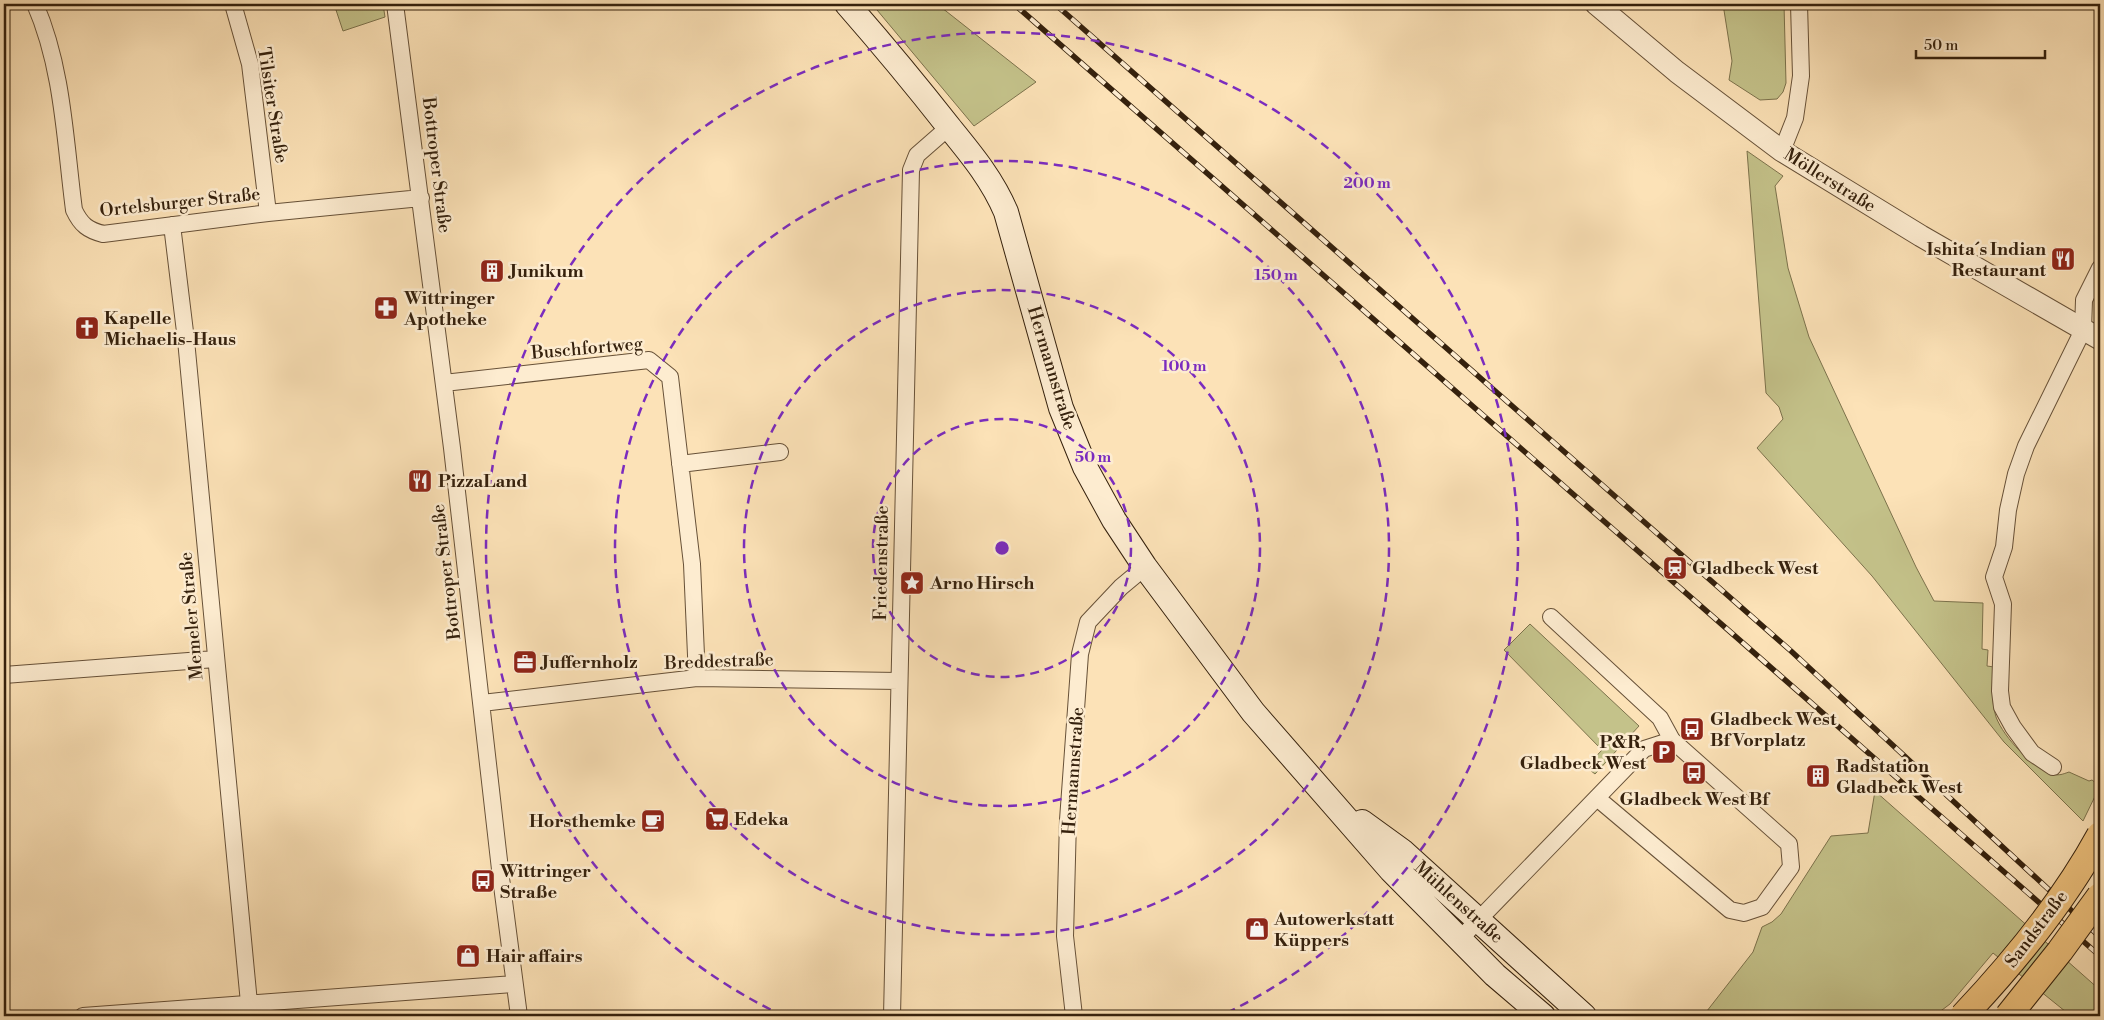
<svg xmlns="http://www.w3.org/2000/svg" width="2104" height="1020" viewBox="0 0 2104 1020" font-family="'Libre Bodoni',serif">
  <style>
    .green { fill: #c4c28a; stroke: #7c724c }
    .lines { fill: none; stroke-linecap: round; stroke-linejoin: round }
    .minor-casing { stroke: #675138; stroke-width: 18 }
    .tertiary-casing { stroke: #675138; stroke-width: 23 }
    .secondary-casing { stroke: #35210d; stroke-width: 26 }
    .minor { stroke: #fdecd0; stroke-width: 16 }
    .tertiary { stroke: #fdecd0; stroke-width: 21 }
    .secondary { stroke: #fdecd0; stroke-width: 24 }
    .rail-casing { stroke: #35210d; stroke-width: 5.5 }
    .rail { stroke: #fdecd0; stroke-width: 4; stroke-dasharray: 11; stroke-linecap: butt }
    .primary-bridge-casing { stroke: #35210d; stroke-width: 28; stroke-linecap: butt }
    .primary-bridge { stroke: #eec17c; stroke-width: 26 }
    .ring { fill: none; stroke: #7b2cbf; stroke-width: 2.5; stroke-dasharray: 9 6 }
    .labels { text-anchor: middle; stroke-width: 5; stroke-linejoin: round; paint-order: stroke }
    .street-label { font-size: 18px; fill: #35210d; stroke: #fdecd0 }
    .poi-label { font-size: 18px; font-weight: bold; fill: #35210d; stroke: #fdecd0; text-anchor: start }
    .centre { fill: #7b2cbf; stroke: #fdecd0; stroke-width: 2.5 }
    .ring-label { font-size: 15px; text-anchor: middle; font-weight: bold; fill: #7b2cbf; stroke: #fdecd0; stroke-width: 5; stroke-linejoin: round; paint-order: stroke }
  </style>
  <rect width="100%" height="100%" fill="#fce2b7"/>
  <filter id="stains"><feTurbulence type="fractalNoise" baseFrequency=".004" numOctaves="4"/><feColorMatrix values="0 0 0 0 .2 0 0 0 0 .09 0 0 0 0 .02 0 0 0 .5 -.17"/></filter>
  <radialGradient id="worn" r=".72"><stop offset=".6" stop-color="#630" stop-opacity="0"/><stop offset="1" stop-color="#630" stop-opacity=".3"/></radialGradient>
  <path class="green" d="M 334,4 L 383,4 L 385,17 L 343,31 Z
    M 872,4 L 937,4 L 1036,82 L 974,126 Z
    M 1723,4 L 1784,4 L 1786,83 L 1783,92 L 1777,99 L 1760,100 L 1729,80 L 1732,61 Z
    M 1747,151 L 1783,176 L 1775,186 L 1788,268 L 1809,337 L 1916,567 L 1934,601 L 1983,603 L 1982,649 L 1988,650 L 1987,666 L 1994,667 C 1993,683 1991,701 1996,717 C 2004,738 2032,767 2053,774 C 2059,776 2063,774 2069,772 L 2089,781 L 2092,780 L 2100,786 L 2083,821 L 2004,742 L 1872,576 L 1757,448 L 1783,419 L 1779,407 L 1766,393 Z
    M 1530,624 L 1639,726 L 1595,774 L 1586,767 L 1602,750 L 1504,650 Z
    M 1875,791 L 2100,990 L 2100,1016 L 2071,1016 L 1993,953 L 1950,1004 L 1934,1016 L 1703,1016 L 1753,952 L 1762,927 L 1772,922 L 1781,914 L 1831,836 L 1868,833 Z"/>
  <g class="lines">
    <defs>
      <path id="minor" d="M 35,4 C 63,68 65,141 74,210 C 81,225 88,230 103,234 L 268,213 L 421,198
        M 233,4 L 250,64 L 268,213
        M 395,4 L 452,448 L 501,878 L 519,1016
        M 1782,151 L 1795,118 L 1801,76 L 1799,4
        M 172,225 L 186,340 L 249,1003
        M 444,383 L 649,360 L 670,377 L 692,564 L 697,678
        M 680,464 L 780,452
        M 1551,617 L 1660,718 L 1672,740 L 1789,844 L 1791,867 L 1762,907 L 1744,913 L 1730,910 L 1597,798
        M 4,675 L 215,659
        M 482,703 L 697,678 L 899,681
        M 2053,767 L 2032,753 L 2013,727 L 2002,707 L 2000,691 L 2003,604 L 1994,577 L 2004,547 L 2008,510 L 2016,474 L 2026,446 L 2083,330 L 2084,300 L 2100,268
        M 1459,940 L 1644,749 L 1672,740
        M 83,1016 L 514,984
        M 892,1016 L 911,170 L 917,155 L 949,127
        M 1074,1016 L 1065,936 L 1068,820 L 1080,654 L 1088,622 L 1121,587 L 1145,567"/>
      <path id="tertiary" d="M 1596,4 L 1677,72 L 1782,151 L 1921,236 L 2100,339"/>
      <path id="secondary" d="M 847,4 C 882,44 916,85 949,127 C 971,154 992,179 1006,212 L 1061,408 L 1085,467 L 1114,520 L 1145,567 L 1253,712 L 1391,870 L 1495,975 L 1543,1016
        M 1362,822 L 1402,851 L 1584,1016"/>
    </defs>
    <use href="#minor" class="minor-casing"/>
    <use href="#tertiary" class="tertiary-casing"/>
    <use href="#secondary" class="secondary-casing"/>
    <use href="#minor" class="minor"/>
    <use href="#tertiary" class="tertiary"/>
    <use href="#secondary" class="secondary"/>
    <defs>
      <path id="rail" d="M 1014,4 L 2100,956
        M 1055,4 L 1791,651 L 2100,937"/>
    </defs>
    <use href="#rail" class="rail-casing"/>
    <use href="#rail" class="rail"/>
    <defs>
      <path id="primary-bridge" d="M 1963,1016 C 2015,961 2064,901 2100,835
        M 2008,1016 L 2060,951 L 2100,896"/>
    </defs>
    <use href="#primary-bridge" class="primary-bridge-casing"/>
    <use href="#primary-bridge" class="primary-bridge"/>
  </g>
  <g class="ring">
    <circle cx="1002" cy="548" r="129"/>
    <circle cx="1002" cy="548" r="258"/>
    <circle cx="1002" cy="548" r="387"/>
    <path d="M784 1016A516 516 0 1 1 1220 1016"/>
  </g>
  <defs>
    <symbol id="restaurant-square" viewBox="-11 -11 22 22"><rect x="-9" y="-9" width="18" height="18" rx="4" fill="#8f2418" stroke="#fdecd0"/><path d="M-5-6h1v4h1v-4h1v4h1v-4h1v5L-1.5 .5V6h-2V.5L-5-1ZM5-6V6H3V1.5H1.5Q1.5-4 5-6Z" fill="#fff"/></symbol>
    <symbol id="building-square" viewBox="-11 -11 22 22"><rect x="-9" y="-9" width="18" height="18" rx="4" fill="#8f2418" stroke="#fdecd0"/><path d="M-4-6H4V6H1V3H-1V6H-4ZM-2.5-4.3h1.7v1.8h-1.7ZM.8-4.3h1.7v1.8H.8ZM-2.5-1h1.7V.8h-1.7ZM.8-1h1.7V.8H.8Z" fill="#fff"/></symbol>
    <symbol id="pharmacy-square" viewBox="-11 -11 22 22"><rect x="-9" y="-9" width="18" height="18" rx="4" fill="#8f2418" stroke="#fdecd0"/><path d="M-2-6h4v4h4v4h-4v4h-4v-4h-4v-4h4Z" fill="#fff"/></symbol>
    <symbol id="church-square" viewBox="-11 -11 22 22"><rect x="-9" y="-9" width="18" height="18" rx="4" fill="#8f2418" stroke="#fdecd0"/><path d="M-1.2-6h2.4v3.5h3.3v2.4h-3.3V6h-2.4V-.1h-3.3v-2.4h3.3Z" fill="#fff"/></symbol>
    <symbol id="station-square" viewBox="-11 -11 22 22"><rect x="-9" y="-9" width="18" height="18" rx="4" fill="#8f2418" stroke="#fdecd0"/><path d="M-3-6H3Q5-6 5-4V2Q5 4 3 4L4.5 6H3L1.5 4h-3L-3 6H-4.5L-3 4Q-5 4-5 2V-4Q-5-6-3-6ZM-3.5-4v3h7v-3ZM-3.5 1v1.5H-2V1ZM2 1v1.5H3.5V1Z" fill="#fff"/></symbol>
    <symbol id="sight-square" viewBox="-11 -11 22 22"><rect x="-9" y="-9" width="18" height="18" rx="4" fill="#8f2418" stroke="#fdecd0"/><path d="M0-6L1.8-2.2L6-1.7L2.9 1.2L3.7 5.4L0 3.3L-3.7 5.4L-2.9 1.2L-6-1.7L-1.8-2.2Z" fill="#fff"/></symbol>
    <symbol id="office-square" viewBox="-11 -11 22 22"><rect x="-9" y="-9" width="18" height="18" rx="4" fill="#8f2418" stroke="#fdecd0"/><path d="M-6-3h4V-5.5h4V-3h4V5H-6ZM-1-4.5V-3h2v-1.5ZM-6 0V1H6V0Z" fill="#fff"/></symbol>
    <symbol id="bus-square" viewBox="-11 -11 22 22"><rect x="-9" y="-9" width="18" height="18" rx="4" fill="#8f2418" stroke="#fdecd0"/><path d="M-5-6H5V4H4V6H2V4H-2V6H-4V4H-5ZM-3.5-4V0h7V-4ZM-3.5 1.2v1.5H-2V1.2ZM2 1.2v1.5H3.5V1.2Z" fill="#fff"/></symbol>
    <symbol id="parking-square" viewBox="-11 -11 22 22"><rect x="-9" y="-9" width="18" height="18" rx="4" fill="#8f2418" stroke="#fdecd0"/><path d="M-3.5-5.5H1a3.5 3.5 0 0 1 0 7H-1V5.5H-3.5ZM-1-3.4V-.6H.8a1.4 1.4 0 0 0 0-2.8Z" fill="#fff"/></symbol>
    <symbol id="supermarket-square" viewBox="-11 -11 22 22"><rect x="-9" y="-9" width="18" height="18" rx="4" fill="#8f2418" stroke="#fdecd0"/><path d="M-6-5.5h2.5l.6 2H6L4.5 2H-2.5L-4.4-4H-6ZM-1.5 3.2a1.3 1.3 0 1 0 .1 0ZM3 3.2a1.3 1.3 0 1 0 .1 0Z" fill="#fff"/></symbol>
    <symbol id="cafe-square" viewBox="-11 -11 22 22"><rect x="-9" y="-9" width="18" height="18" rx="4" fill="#8f2418" stroke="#fdecd0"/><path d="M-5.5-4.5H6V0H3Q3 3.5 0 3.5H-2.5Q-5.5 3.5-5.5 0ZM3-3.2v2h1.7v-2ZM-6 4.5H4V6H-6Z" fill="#fff"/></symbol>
    <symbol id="shop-square" viewBox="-11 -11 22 22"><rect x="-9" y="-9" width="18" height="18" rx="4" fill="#8f2418" stroke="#fdecd0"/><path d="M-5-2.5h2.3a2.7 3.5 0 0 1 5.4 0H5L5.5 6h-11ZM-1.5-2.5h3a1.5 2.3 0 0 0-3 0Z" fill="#fff"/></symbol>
  </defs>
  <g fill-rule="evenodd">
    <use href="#restaurant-square" x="2049" y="245" width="28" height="28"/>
    <use href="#building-square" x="478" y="257" width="28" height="28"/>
    <use href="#pharmacy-square" x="372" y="294" width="28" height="28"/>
    <use href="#church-square" x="73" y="314" width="28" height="28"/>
    <use href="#restaurant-square" x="406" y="467" width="28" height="28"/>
    <use href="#station-square" x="1661" y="554" width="28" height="28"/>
    <use href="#sight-square" x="898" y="569" width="28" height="28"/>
    <use href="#office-square" x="511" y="648" width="28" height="28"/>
    <use href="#bus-square" x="1678" y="715" width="28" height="28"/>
    <use href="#parking-square" x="1650" y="738" width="28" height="28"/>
    <use href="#bus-square" x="1680" y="759" width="28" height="28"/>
    <use href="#building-square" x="1804" y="762" width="28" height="28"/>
    <use href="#supermarket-square" x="703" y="805" width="28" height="28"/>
    <use href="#cafe-square" x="639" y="807" width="28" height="28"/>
    <use href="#bus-square" x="469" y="867" width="28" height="28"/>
    <use href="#shop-square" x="1243" y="915" width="28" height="28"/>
    <use href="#shop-square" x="454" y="942" width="28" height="28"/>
  </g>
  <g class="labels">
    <g class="street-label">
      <text transform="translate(273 105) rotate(81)" y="6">Tilsiter Straße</text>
      <text transform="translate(437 165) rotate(83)" y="6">Bottroper Straße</text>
      <text transform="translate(1830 180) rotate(32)" y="6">Möllerstraße</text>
      <text transform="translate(180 202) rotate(-6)" y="6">Ortelsburger Straße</text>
      <text transform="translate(587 348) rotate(-5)" y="6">Buschfortweg</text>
      <text transform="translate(1052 368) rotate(73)" y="6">Hermannstraße</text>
      <text transform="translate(881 563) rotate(-89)" y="6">Friedenstraße</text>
      <text transform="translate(446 572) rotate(-97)" y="6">Bottroper Straße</text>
      <text transform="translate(191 616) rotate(-95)" y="6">Memeler Straße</text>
      <text transform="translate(719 661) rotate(-2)" y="6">Breddestraße</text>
      <text transform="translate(1073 771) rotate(-86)" y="6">Hermannstraße</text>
      <text transform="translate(1459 902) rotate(42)" y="6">Mühlenstraße</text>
      <text transform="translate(2036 929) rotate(-53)" y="6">Sandstraße</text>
    </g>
    <g class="poi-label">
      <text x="2046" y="255" text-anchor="end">Ishita´s Indian<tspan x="2046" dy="21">Restaurant</tspan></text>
      <text x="510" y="277">Junikum</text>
      <text x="404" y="304">Wittringer<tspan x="404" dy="21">Apotheke</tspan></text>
      <text x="104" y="324">Kapelle<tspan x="104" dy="21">Michaelis-Haus</tspan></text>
      <text x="438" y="487">PizzaLand</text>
      <text x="1692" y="574">Gladbeck West</text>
      <text x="930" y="589">Arno Hirsch</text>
      <text x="542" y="668">Juffernholz</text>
      <text x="1710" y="725">Gladbeck West<tspan x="1710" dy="21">Bf Vorplatz</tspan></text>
      <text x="1646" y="748" text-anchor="end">P&amp;R,<tspan x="1646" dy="21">Gladbeck West</tspan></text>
      <text x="1836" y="772">Radstation<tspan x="1836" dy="21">Gladbeck West</tspan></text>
      <text x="1694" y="805" text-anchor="middle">Gladbeck West Bf</text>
      <text x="734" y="825">Edeka</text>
      <text x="636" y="827" text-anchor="end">Horsthemke</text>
      <text x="500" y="877">Wittringer<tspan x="500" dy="21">Straße</tspan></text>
      <text x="1274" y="925">Autowerkstatt<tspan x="1274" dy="21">Küppers</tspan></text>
      <text x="486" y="962">Hair affairs</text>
    </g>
  </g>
  <circle cx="1002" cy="548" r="8" class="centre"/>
  <g class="ring-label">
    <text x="1367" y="188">200 m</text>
    <text x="1276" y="280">150 m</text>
    <text x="1184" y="371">100 m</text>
    <text x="1093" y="462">50 m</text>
  </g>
  <rect width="2104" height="1020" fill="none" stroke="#fce2b7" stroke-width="20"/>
  <rect x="5" y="5" width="2094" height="1010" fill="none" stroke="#35210d" stroke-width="2.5"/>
  <rect x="10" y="10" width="2084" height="1000" fill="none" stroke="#35210d"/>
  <path d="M1916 50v8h129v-8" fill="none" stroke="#35210d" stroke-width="2.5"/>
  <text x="1924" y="50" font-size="15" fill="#35210d" stroke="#fdecd0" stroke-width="4" paint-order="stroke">50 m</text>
  <rect width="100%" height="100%" filter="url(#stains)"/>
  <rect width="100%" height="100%" fill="url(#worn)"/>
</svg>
